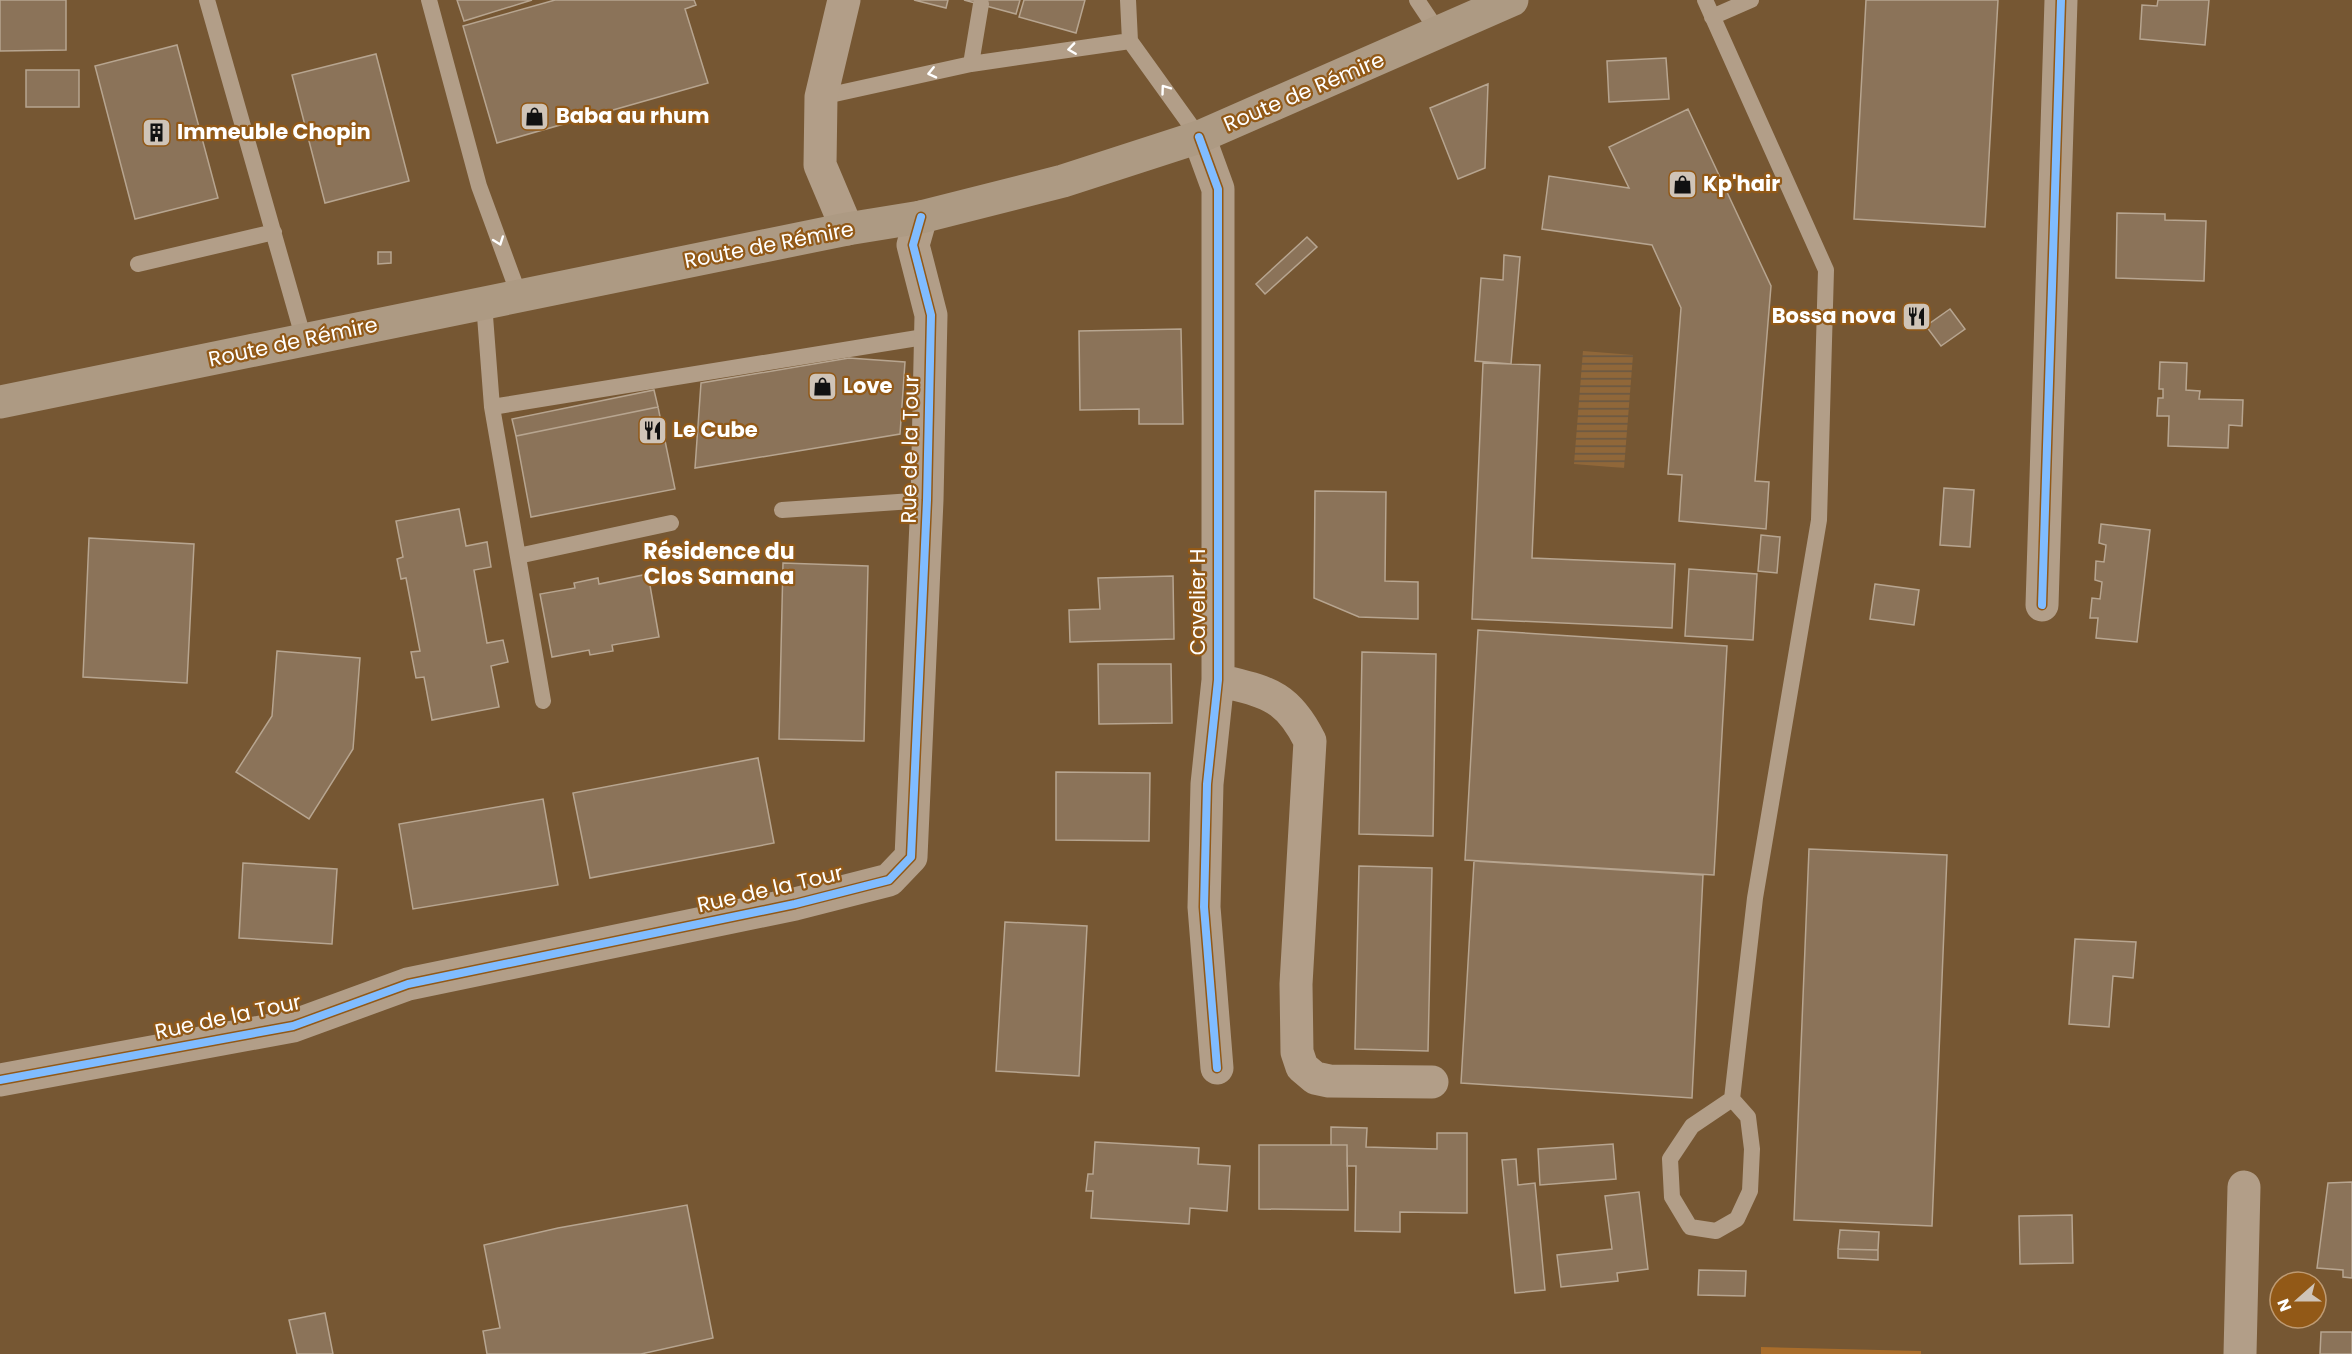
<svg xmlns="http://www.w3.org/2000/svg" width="2352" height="1354" viewBox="0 0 2352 1354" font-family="Poppins,sans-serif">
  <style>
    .park { fill: #a96d2b }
    .water { fill: url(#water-rules) }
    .building { fill: #8b7359; stroke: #b7a590; stroke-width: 1.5 }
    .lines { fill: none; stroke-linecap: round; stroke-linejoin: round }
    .service { stroke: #b29e88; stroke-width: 16 }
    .minor { stroke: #b29e88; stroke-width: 33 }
    .secondary { stroke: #ad9a83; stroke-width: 33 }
    .cycleway-casing { stroke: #925917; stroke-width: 11 }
    .cycleway { stroke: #80bcff; stroke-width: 8 }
    .oneway { stroke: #fff }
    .labels { text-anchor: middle; stroke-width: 4.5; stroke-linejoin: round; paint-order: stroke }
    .street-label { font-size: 21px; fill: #fff; stroke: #925917 }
    .poi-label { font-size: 21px; font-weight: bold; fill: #fff; stroke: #925917; text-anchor: start }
    .neighbourhood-label { font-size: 22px; font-weight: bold; fill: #fff; stroke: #925917 }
  </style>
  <defs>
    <pattern id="water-rules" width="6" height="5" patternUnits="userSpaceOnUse" patternTransform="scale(1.5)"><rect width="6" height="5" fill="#906739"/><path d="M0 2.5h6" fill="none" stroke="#675744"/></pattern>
  </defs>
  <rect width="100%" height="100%" fill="#765733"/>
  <path class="park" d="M 1761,1347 L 1921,1351 L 1921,1354 L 1761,1354 Z"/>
  <path class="water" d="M 1583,351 L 1633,355 L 1624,468 L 1574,464 Z"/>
  <path class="building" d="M 0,0 L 66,0 L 66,50 L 0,51 Z
    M 457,0 L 532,0 L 464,21 Z
    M 555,0 L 694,0 L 696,5 L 685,9 L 708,83 L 497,143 L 463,26 Z
    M 914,0 L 948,0 L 946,8 Z
    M 964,0 L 1020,0 L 1016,14 Z
    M 1024,0 L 1085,0 L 1076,33 L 1019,17 Z
    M 1866,0 L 1998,0 L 1985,227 L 1854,219 Z
    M 2158,0 L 2209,0 L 2205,45 L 2140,39 L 2142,5 L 2157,6 Z
    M 177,45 L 218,198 L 135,219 L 95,66 Z
    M 376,54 L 409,181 L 325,203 L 292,75 Z
    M 1666,58 L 1669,99 L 1609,102 L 1607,61 Z
    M 26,70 L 79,70 L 79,107 L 26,107 Z
    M 1488,84 L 1485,168 L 1458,179 L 1430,108 Z
    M 1688,109 L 1771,286 L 1755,481 L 1769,482 L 1766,529 L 1679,521 L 1682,475 L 1668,474 L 1681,308 L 1652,245 L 1542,229 L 1549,176 L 1629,188 L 1609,147 Z
    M 2117,213 L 2165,214 L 2165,220 L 2206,221 L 2204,281 L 2116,278 Z
    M 1307,237 L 1317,247 L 1265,294 L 1256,284 Z
    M 378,252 L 391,252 L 391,263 L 378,264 Z
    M 1504,255 L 1520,257 L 1511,364 L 1475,361 L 1481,278 L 1503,280 Z
    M 1950,309 L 1965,329 L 1941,346 L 1926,326 Z
    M 1181,329 L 1183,424 L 1139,424 L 1139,409 L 1080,410 L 1079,331 Z
    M 849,358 L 905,362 L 900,434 L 695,468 L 701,383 Z
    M 2160,362 L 2187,363 L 2186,390 L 2200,391 L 2199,399 L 2243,400 L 2242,426 L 2229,425 L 2228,448 L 2168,446 L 2169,416 L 2157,416 L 2158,398 L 2163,398 L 2163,389 L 2159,389 Z
    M 1483,363 L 1540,365 L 1532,558 L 1675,564 L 1672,628 L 1472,619 Z
    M 654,390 L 658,407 L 516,436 L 512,419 Z
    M 658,407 L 675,489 L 531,517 L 516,436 Z
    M 1944,488 L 1974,490 L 1970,547 L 1940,545 Z
    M 1315,491 L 1386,492 L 1385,581 L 1418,582 L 1418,619 L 1359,617 L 1314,598 Z
    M 459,509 L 466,546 L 487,542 L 491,567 L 474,570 L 487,643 L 503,640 L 508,662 L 491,666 L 499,707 L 432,720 L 424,677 L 416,678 L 411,652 L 420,651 L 406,578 L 401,579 L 397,559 L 403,557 L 396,521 Z
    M 2101,524 L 2150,530 L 2137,642 L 2096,638 L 2098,618 L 2090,618 L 2092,598 L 2100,599 L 2102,582 L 2095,580 L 2096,561 L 2104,562 L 2106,545 L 2099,543 Z
    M 1761,535 L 1780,537 L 1777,573 L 1758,571 Z
    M 89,538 L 194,544 L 187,683 L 83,677 Z
    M 783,563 L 868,566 L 864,741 L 779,739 Z
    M 1689,569 L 1757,574 L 1753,640 L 1685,636 Z
    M 648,574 L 659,637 L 612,645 L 613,651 L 590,655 L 589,650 L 552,657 L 540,594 L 575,588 L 574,583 L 598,578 L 599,584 Z
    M 1173,576 L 1174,639 L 1070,642 L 1069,610 L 1100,609 L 1098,578 Z
    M 1875,584 L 1919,590 L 1914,625 L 1870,619 Z
    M 1478,630 L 1727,646 L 1714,875 L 1465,860 Z
    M 277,651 L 360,658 L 353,749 L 309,819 L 236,772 L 272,716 Z
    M 1362,652 L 1436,654 L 1433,836 L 1359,834 Z
    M 1098,664 L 1171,664 L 1172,723 L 1099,724 Z
    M 758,758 L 774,843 L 590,878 L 573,793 Z
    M 1056,772 L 1150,773 L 1149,841 L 1056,840 Z
    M 543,799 L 558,885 L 413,909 L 399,824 Z
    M 1809,849 L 1947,855 L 1932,1226 L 1794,1220 Z
    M 1474,861 L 1703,875 L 1692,1098 L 1461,1083 Z
    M 243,863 L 337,869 L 332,944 L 239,938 Z
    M 1359,866 L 1432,868 L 1428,1051 L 1355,1049 Z
    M 1005,922 L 1087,926 L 1079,1076 L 996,1071 Z
    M 2075,939 L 2136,942 L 2133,978 L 2113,976 L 2109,1027 L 2069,1024 Z
    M 1331,1127 L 1367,1128 L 1366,1147 L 1437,1149 L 1437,1133 L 1467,1133 L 1467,1213 L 1400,1212 L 1400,1232 L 1355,1231 L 1356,1166 L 1347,1166 L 1347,1145 L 1331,1145 Z
    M 1095,1142 L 1199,1148 L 1198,1164 L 1230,1166 L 1227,1211 L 1190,1208 L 1189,1224 L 1091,1218 L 1093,1191 L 1086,1191 L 1088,1174 L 1093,1174 Z
    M 1613,1144 L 1616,1179 L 1540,1185 L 1538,1149 Z
    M 1259,1145 L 1347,1145 L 1348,1210 L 1259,1209 Z
    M 1516,1159 L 1518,1185 L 1535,1183 L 1545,1290 L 1515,1293 L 1502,1160 Z
    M 2352,1182 L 2352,1278 L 2343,1277 L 2343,1270 L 2317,1268 L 2328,1183 Z
    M 1639,1192 L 1648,1269 L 1617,1273 L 1618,1281 L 1561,1287 L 1557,1255 L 1612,1249 L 1605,1196 Z
    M 687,1205 L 713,1338 L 641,1354 L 487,1354 L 483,1331 L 500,1328 L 484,1245 L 558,1228 Z
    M 2072,1215 L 2073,1263 L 2020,1264 L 2019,1216 Z
    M 1840,1230 L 1879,1232 L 1878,1250 L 1838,1249 Z
    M 1838,1249 L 1878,1250 L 1878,1260 L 1838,1258 Z
    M 1699,1270 L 1746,1271 L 1745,1296 L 1698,1295 Z
    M 325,1313 L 333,1354 L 297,1354 L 289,1320 Z
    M 2321,1332 L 2352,1332 L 2352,1354 L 2320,1354 Z"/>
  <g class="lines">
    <path class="service" d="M 207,0 L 304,340
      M 429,0 L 479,186 L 519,295
      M 1128,0 L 1130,41 L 1199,137
      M 1417,0 L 1439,33
      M 1705,0 L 1826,270 L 1819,520 L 1755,898 L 1732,1099 L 1748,1117 L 1752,1149 L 1750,1191 L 1737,1219 L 1716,1231 L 1690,1227 L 1672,1197 L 1670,1159 L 1692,1126 L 1732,1099
      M 1712,17 L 1751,0
      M 971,64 L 1130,41
      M 821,97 L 971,64 L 981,4
      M 138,264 L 274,232
      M 484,303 L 492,407 L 543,701
      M 492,407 L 930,336
      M 782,510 L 927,500
      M 518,556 L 671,523"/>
    <path class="minor" d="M 844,0 L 821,97 L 820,165 L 847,229
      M 1199,137 L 1218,189 L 1218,680 L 1207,784 L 1204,907 L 1217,1068
      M 2042,605 L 2061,0
      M 1218,680 C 1265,692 1286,693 1310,741 L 1296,984 L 1297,1052 L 1302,1067 L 1315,1078 L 1329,1081 L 1432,1082
      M 0,1080 L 293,1026 L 408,984 L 795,904 L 889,880 L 911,857 L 927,500 L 931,315 L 913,245 L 921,217
      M 2240,1354 L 2244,1187"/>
    <path class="secondary" d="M 0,402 L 847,229 L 921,217 L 1063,181 L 1199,137 L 1512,0"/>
    <defs>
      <path id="cycleway" d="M 1199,137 L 1218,189 L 1218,680 L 1207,784 L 1204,907 L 1217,1068
        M 2042,605 L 2061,0
        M 0,1080 L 293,1026 L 408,984 L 795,904 L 889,880 L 911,857 L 927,500 L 931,315 L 913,245 L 921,217"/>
    </defs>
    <use href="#cycleway" class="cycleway-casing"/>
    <use href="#cycleway" class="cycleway"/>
  </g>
  <defs><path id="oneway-chevron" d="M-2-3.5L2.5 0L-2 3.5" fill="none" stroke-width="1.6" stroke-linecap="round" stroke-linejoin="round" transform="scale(1.5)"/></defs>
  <g class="oneway">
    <use href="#oneway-chevron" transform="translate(1072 49) rotate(172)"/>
    <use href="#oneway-chevron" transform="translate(932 73) rotate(167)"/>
    <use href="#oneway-chevron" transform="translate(1165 89) rotate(-126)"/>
    <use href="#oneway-chevron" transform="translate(499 241) rotate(70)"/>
  </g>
  <defs>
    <symbol id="shop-square" viewBox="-11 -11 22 22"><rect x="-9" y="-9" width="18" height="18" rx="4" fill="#cfc4b8" stroke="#925917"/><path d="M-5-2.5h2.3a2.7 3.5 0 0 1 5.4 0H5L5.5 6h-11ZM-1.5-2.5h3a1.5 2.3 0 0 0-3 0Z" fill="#111"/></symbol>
    <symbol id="building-square" viewBox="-11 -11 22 22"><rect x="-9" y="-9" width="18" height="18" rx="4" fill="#cfc4b8" stroke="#925917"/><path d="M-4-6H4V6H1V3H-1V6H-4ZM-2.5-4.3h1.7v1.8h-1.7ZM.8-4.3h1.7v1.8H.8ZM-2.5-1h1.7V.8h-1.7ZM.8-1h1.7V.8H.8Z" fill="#111"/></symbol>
    <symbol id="restaurant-square" viewBox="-11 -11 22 22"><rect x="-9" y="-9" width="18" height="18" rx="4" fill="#cfc4b8" stroke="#925917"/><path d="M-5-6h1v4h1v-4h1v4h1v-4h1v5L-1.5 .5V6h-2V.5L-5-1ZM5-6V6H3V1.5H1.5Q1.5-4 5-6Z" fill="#111"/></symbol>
  </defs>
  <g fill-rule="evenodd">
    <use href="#shop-square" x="518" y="100" width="33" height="33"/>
    <use href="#building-square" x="140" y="116" width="33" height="33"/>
    <use href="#shop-square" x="1666" y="168" width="33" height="33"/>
    <use href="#restaurant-square" x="1900" y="300" width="33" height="33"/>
    <use href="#shop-square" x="806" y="370" width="33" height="33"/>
    <use href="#restaurant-square" x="636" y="414" width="33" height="33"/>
  </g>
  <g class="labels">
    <g class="street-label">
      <text transform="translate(1304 92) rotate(-23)" y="7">Route de Rémire</text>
      <text transform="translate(769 245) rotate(-11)" y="7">Route de Rémire</text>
      <text transform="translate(293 342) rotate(-12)" y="7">Route de Rémire</text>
      <text transform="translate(910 449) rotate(-89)" y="7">Rue de la Tour</text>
      <text transform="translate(1198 602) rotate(-90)" y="7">Cavelier H</text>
      <text transform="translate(770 889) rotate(-13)" y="7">Rue de la Tour</text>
      <text transform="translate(228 1017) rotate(-12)" y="7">Rue de la Tour</text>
    </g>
    <g class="poi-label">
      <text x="556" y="123">Baba au rhum</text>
      <text x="177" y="139">Immeuble Chopin</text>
      <text x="1703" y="191">Kp'hair</text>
      <text x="1896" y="323" text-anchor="end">Bossa nova</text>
      <text x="843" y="393">Love</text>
      <text x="673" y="437">Le Cube</text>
    </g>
    <g class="neighbourhood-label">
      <text x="719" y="559">Résidence du<tspan x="719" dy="25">Clos Samana</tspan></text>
    </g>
  </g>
  <g transform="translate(2298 1300) rotate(249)"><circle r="28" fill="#925917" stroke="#be9b74" stroke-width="1.5"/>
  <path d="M0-4.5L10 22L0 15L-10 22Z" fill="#cfc4b8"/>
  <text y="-9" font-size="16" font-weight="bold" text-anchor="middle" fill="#ffffff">N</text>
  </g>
</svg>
